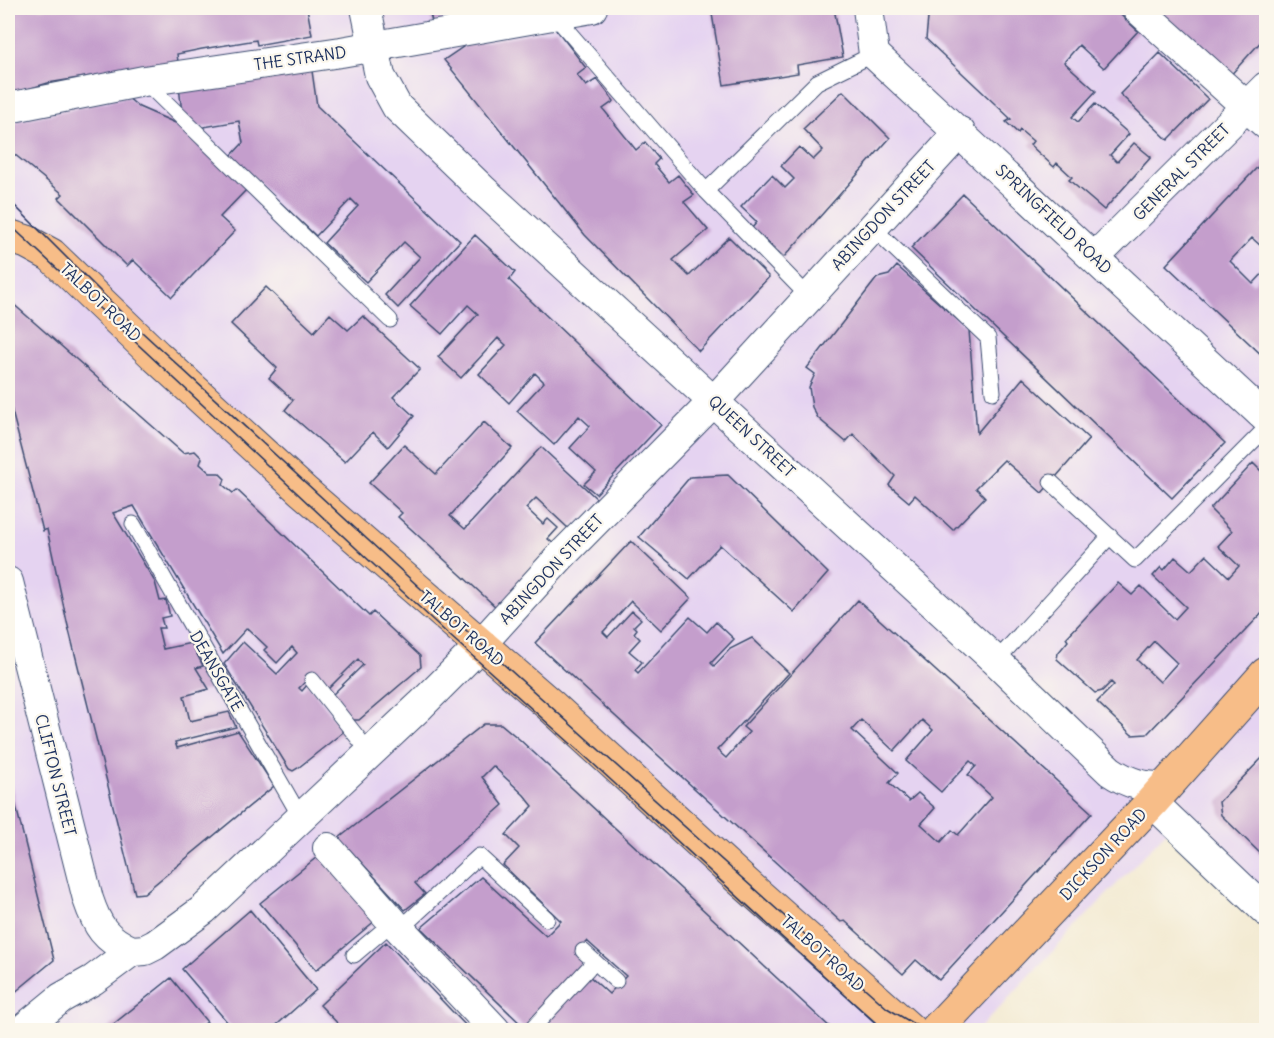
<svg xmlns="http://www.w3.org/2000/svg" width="1274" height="1038" viewBox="0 0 1274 1038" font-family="Delius,sans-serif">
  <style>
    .built { fill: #e5d3f1 }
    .building { fill: #c49ecc; fill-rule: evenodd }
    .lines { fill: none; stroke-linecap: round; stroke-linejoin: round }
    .lane-casing { stroke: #3b4b6f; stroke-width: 17 }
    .street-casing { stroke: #3b4b6f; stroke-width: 32 }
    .primary-casing { stroke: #3b4b6f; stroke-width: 35 }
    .lane { stroke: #fff; stroke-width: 15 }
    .street { stroke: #fff; stroke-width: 30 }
    .primary { stroke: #f7bd88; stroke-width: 33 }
    .tram { stroke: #1b2f5e; stroke-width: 1.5 }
    .labels { text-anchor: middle; stroke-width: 4.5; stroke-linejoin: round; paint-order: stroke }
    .street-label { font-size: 16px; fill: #1b2f5e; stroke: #fbf7ec }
  </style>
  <rect width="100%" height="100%" fill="#fbf7ec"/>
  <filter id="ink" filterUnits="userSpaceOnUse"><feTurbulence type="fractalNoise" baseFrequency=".0167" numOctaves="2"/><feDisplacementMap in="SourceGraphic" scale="12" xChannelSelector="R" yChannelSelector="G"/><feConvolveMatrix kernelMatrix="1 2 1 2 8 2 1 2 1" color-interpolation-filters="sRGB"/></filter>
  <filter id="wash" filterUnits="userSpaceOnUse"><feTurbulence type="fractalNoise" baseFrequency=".008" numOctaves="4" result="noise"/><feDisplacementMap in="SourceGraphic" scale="24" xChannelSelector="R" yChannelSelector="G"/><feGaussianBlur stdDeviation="1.35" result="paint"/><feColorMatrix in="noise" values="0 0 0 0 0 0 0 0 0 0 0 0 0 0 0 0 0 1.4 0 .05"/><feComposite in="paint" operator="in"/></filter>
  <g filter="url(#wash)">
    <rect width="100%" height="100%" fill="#f3ead2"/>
    <path class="built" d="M 8,8 L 1266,8 L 1266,914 L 1169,829 L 978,1030 L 8,1030 Z"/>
    <g id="blocks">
      <path class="building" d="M 8,8 L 307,8 L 312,35 L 257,45 L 256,40 L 202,49 L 177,54 L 178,62 L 48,83 L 8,95 Z
        M 429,8 L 495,8 L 432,22 Z
        M 711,8 L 834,8 L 843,57 L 797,65 L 798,73 L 724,85 Z
        M 929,8 L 1113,8 L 1138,31 L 1104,68 L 1079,45 L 1064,62 L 1096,91 L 1072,117 L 1078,122 L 1095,104 L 1129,134 L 1110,155 L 1117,162 L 1134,143 L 1151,157 L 1104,210 L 1069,180 L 1072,177 L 1057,163 L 1054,167 L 1030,145 L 1033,141 L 1020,130 L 1018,133 L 1006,122 L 1011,119 L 926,39 Z
        M 1149,8 L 1266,8 L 1266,36 L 1227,79 Z
        M 556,29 L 586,68 L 577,75 L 586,86 L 597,79 L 614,101 L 603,109 L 636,150 L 645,142 L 659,159 L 654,164 L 669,182 L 678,175 L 694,195 L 684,202 L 708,230 L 673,260 L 689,276 L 729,237 L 769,277 L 699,351 L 585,235 L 444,60 L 466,45 Z
        M 1160,53 L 1208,99 L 1168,140 L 1120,94 Z
        M 312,71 L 317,106 L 460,241 L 398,308 L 385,295 L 420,257 L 404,242 L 366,282 L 324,243 L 358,206 L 351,199 L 316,236 L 231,156 L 243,143 L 239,121 L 198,128 L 182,113 L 179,86 Z
        M 843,91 L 890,138 L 784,257 L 752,228 L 757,222 L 741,207 L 772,175 L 785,188 L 794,179 L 781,166 L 799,147 L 813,160 L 823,150 L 803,129 Z
        M 127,97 L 139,107 L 187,128 L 248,188 L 220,217 L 235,231 L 172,297 L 133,260 L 127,266 L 59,198 L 63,194 L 8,149 L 9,123 Z
        M 1266,158 L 1266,222 L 1262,227 L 1266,232 L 1266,242 L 1262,247 L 1252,238 L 1230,261 L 1253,284 L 1266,270 L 1266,359 L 1166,265 Z
        M 963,194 L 1225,443 L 1172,498 L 911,248 Z
        M 475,235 L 515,272 L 509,280 L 661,425 L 596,494 L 584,484 L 596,472 L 570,448 L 590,426 L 579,416 L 554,445 L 517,411 L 544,382 L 535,373 L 509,403 L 479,374 L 506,345 L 498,338 L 461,378 L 438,357 L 478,314 L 468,305 L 442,334 L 410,306 Z
        M 897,266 L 969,330 L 977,433 L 1023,378 L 1089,439 L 1042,493 L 1004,460 L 976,488 L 985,497 L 953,530 L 915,495 L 909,502 L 889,485 L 895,476 L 853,434 L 846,442 L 818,418 L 812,407 L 809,387 L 815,374 L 807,368 L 877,278 L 889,275 Z
        M 266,287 L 314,332 L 330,314 L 348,330 L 363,316 L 420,369 L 393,397 L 414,416 L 388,447 L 373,432 L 345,462 L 285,410 L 293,400 L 269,378 L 277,368 L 231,324 Z
        M 11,302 L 183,453 L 195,451 L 202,458 L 200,464 L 210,473 L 219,473 L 225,479 L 223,485 L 233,493 L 237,490 L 369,616 L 373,612 L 420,656 L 421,667 L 359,720 L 350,720 L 332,695 L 363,665 L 358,659 L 327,690 L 314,673 L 299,688 L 302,691 L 308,684 L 342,729 L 342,733 L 298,768 L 293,771 L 289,769 L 224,664 L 243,642 L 277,674 L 297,653 L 292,647 L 277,663 L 264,650 L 267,647 L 247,628 L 223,654 L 134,506 L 113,513 L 155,582 L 160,601 L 166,600 L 170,616 L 161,618 L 164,628 L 158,628 L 163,649 L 191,643 L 203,666 L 196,668 L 209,689 L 184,696 L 190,721 L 229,712 L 236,727 L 175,742 L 177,748 L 238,731 L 274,786 L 144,893 L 135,894 L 67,622 L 47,529 L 43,531 L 8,396 L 8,304 Z
        M 484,422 L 512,448 L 450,516 L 465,529 L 541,447 L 597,499 L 569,529 L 536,498 L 526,508 L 543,524 L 548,519 L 558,528 L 548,539 L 555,545 L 497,608 L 398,517 L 402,513 L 369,483 L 404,445 L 436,474 Z
        M 1253,463 L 1266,476 L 1266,609 L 1147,734 L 1132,735 L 1097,702 L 1114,685 L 1111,682 L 1102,691 L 1095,693 L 1057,659 L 1058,653 L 1068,641 L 1066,638 L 1118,583 L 1132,595 L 1141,586 L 1175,619 L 1186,607 L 1153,576 L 1161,567 L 1164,570 L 1175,557 L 1191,571 L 1206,555 L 1229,577 L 1239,566 L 1218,546 L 1232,531 L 1210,509 ZM 1154,641 L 1177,663 L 1160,682 L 1137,660 Z
        M 728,475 L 828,573 L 794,612 L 720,545 L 689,579 L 639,537 L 690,477 Z
        M 631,541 L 691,598 L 661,630 L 631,601 L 603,632 L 608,637 L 632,611 L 641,619 L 634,626 L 637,629 L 634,633 L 640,639 L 629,651 L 642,662 L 635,670 L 638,673 L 690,617 L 707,632 L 716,622 L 734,639 L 711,663 L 714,666 L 730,649 L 752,638 L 789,673 L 717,750 L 726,758 L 749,732 L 743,727 L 858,600 L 1092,813 L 939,980 L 916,960 L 903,974 L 845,921 L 841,922 L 535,643 ZM 861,720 L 894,751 L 922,720 L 933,730 L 906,761 L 941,792 L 970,761 L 976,766 L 968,775 L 992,797 L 958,835 L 952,830 L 941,842 L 921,824 L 935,808 L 918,793 L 909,801 L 889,783 L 898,773 L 852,730 Z
        M 484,724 L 501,724 L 519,739 L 833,1030 L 539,1030 L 588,975 L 609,994 L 626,976 L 587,941 L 576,953 L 587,963 L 526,1029 L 421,928 L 481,877 L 546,936 L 561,921 L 503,865 L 519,848 L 506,835 L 533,806 L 524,795 L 493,766 L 482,777 L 503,805 L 415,883 L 425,894 L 405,910 L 339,838 Z
        M 1266,754 L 1266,859 L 1221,815 L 1219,802 Z
        M 8,774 L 54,960 L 8,998 Z
        M 322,853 L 376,920 L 316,970 L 260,903 Z
        M 250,910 L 316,990 L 271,1030 L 234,1030 L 182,969 Z
        M 386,942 L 470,1030 L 344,1030 L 320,1005 Z
        M 171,978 L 207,1022 L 196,1030 L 106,1030 Z"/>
    </g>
  </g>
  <g filter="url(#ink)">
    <use href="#blocks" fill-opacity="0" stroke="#3b4b6f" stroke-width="1.5"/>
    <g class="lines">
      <defs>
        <path id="lane" d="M 554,15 L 706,191 L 808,296
          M 144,81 L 390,320
          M 706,191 L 817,82 L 874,54
          M 872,227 L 988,338 L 993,392
          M 1051,482 L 1135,560 L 1266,428
          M 133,524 L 301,818
          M 996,661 L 1110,536
          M 312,680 L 370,753
          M 400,929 L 479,856 L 547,919
          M 583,951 L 616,981
          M 354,955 L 393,922
          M 531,1030 L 594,962"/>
        <path id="street" d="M 366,8 L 380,76 L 397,107 L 482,189 L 996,661 L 1110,771 C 1129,784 1144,787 1166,787
          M 868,8 L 874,54 L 1266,418
          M 1137,8 L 1266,124
          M 8,108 L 144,81 L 341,52 L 592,8
          M 1095,257 L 1266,87
          M 8,582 L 88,899 C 97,926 105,939 132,951
          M 1152,802 L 1266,911
          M 328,848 L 393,922 L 495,1030
          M 22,1030 L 61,998 L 93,980 L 132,951 L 145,950 L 155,945 L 203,910 L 421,705 L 471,655 L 561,556 L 714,401 L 960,132"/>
        <path id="primary" d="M 8,236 L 27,242 L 51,255 L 156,356 L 303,491 L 550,705 L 740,879 L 910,1030
          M 936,1030 L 1152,802 L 1266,674"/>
      </defs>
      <use href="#lane" class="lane-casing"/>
      <use href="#street" class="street-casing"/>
      <use href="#primary" class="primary-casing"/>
      <use href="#lane" class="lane"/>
      <use href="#street" class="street"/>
      <use href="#primary" class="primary"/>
      <path class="tram" d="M 8,199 L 130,321 L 481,644 L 887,1008 L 924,1030
        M 8,223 L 449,635 L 588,759 L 883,1030"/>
    </g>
  </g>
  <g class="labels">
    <g class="street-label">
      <text transform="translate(300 58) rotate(-8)" y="6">THE STRAND</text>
      <text transform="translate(1181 172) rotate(-45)" y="6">GENERAL STREET</text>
      <text transform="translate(883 215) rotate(-47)" y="6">ABINGDON STREET</text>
      <text transform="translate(1054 219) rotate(43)" y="6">SPRINGFIELD ROAD</text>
      <text transform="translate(101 302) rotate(44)" y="6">TALBOT ROAD</text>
      <text transform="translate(752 436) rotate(43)" y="6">QUEEN STREET</text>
      <text transform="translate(551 569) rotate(-47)" y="6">ABINGDON STREET</text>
      <text transform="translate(462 628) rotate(41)" y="6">TALBOT ROAD</text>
      <text transform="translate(217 671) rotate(60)" y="6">DEANSGATE</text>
      <text transform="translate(56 775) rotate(76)" y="6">CLIFTON STREET</text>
      <text transform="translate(1103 854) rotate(-47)" y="6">DICKSON ROAD</text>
      <text transform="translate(823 953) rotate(42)" y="6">TALBOT ROAD</text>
    </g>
  </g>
  <rect width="1274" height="1038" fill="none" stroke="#fbf7ec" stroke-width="30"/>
</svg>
